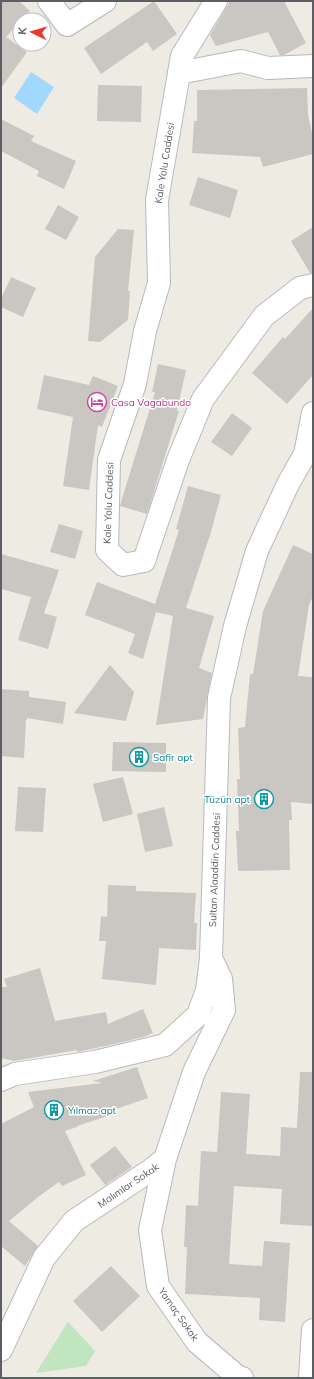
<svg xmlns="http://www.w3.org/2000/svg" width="314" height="1379" viewBox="0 0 314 1379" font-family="Mulish,sans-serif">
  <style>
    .green { fill: #c0e5bf }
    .water { fill: #a2d8fe }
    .building { fill: #cac7c2 }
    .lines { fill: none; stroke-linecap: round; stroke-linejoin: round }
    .street-casing { stroke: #b5b9bd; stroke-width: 24 }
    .secondary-casing { stroke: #b6babf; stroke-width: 24 }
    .street { stroke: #fff; stroke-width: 22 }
    .secondary { stroke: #fff; stroke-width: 22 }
    .labels { text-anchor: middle; stroke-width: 3; stroke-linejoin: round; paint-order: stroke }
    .street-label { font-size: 10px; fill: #5b5f63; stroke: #fff }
    .hotel-label { font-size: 10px; fill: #b23c85; stroke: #fff; text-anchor: start }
    .culture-label { font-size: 10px; fill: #0d838f; stroke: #fff; text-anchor: start }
  </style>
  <rect width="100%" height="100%" fill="#eeebe3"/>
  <path class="green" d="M 68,1322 L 95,1351 L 86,1366 L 36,1373 Z"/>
  <path class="water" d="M 31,72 L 54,87 L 37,114 L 14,98 Z"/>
  <path class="building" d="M 1,1 L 19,1 L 30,11 L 22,20 L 20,20 L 20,22 L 6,37 L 27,52 L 1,88 Z
    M 154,1 L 177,34 L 153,51 L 147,42 L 101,74 L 84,48 Z
    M 230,1 L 284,1 L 306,43 L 284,55 L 280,55 L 268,32 L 216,46 L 210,35 Z
    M 98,85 L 142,86 L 141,122 L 97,121 Z
    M 307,88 L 308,115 L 313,137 L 313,154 L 263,167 L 260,157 L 192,153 L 194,121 L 197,121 L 197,90 Z
    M 1,119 L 34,136 L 31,141 L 76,161 L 64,189 L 37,176 L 39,171 L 1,151 Z
    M 198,177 L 238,190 L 230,218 L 189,205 Z
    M 58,205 L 79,217 L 66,240 L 45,229 Z
    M 313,227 L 313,273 L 310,273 L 291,241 Z
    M 118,229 L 134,230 L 128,291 L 130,291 L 128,320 L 100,342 L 88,341 L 95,257 Z
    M 11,277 L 36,288 L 23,317 L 1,307 L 1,299 Z
    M 313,308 L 313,375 L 287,404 L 252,373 L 283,337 L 285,339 Z
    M 158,364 L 186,370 L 177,411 L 179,411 L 147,514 L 120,506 L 121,502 L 155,392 L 152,392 Z
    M 44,375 L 89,385 L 93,376 L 118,386 L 102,427 L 98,425 L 89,490 L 63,486 L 73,417 L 37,409 Z
    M 232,413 L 252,428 L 232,456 L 211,442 Z
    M 188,486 L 221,495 L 211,532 L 186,608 L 214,616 L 199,668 L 212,673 L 203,719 L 156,725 L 173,616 L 156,612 L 143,659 L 128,653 L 135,634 L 85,615 L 97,582 L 155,604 L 179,530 L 176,529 Z
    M 59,524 L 83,531 L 75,559 L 50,552 Z
    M 293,545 L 313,554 L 313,596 L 309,605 L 298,676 L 313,677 L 313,804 L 291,802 L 292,820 L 289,820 L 290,870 L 238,871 L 236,831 L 239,831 L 237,779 L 240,779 L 238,728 L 245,727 L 250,674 L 253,674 L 263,611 Z
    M 1,554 L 59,570 L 44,613 L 57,617 L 48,649 L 18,640 L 31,597 L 1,589 Z
    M 110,665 L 134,692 L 126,721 L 74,713 Z
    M 1,689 L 29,691 L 29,697 L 66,702 L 63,724 L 27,718 L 27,720 L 26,720 L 24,758 L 1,756 Z
    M 113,742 L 166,743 L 166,772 L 112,771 Z
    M 123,777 L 133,814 L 103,822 L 93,784 Z
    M 18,787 L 46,788 L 43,832 L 15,831 Z
    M 164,807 L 173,846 L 145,852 L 137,814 Z
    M 108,885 L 136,886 L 136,891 L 196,893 L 194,923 L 197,923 L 196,950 L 159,948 L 156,985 L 102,979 L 106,941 L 99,941 L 101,916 L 107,917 Z
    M 40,968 L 55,1021 L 106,1012 L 108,1024 L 143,1009 L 153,1033 L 143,1037 L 110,1045 L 77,1052 L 77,1050 L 14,1061 L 1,1058 L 1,987 L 7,987 L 4,979 Z
    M 137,1067 L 148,1098 L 110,1111 L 111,1115 L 77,1126 L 77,1127 L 65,1131 L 86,1175 L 62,1186 L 59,1182 L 38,1197 L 9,1221 L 38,1246 L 25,1266 L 1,1246 L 1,1124 L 34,1107 L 28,1092 L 102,1083 L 93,1081 Z
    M 300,1072 L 313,1072 L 313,1226 L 280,1224 L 282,1189 L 234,1186 L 229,1264 L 262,1266 L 264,1241 L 290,1243 L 285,1322 L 259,1320 L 260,1298 L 185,1294 L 187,1247 L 184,1247 L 186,1205 L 198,1206 L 201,1151 L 217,1152 L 221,1092 L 250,1094 L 246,1154 L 280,1156 L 281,1127 L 297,1128 Z
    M 115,1146 L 132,1167 L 105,1185 L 90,1165 Z
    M 111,1266 L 140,1296 L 102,1332 L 73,1301 Z"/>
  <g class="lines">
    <defs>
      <path id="street" d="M 49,1 L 67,25 L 105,1
        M 179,73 L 241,61 L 268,68 L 313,66
        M 165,1159 L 150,1230 L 158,1286 L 197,1342 L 238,1377 L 242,1378
        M 1,1350 L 44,1258 L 74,1221 L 151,1170 L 165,1159 L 194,1072 L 224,1010 L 221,979 L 211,958
        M 310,1378 L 313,1330"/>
      <path id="secondary" d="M 216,1 L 182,56 L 157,200 L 159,283 L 145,331 L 135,384 L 109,460 L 107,550 L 123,565 L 144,561 L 178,460 L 203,399 L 264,316 L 300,288 L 313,285
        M 1,1080 L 15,1074 L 95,1062 L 165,1045 L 198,1015 L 207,990 L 211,958 L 219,698 L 235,626 L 257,551 L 288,484 L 305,454 L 313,413"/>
    </defs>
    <use href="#street" class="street-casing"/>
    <use href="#secondary" class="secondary-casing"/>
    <use href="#street" class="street"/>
    <use href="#secondary" class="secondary"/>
  </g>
  <defs>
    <symbol id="hotel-ring" viewBox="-11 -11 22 22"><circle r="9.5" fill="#fff" stroke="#d1479c" stroke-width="1.5"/><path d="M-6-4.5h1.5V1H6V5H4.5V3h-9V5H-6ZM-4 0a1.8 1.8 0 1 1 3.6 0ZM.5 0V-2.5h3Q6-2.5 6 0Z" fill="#d1479c"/></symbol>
    <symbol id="building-ring" viewBox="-11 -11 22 22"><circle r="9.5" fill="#fff" stroke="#0f9aa8" stroke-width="1.5"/><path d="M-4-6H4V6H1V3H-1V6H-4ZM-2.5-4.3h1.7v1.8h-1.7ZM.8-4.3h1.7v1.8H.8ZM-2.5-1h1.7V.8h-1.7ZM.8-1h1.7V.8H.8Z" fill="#0f9aa8"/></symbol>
  </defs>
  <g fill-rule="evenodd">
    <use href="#hotel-ring" x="86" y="391" width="22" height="22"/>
    <use href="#building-ring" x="128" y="746" width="22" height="22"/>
    <use href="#building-ring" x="253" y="788" width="22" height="22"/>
    <use href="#building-ring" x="43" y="1099" width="22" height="22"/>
  </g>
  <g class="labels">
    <g class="street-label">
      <text transform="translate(164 163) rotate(-81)" y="4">Kale Yolu Caddesi</text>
      <text transform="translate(108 503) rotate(-88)" y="4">Kale Yolu Caddesi</text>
      <text transform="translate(214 870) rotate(-88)" y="4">Sultan Alaaddin Caddesi</text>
      <text transform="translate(128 1185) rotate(-34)" y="4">Malımlar Sokak</text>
      <text transform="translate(179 1314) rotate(55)" y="4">Yamaç Sokak</text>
    </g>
    <g class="hotel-label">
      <text x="111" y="406">Casa Vagabundo</text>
    </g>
    <g class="culture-label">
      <text x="153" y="761">Safir apt</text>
      <text x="250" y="803" text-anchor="end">Tüzün apt</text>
      <text x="68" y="1114">Yılmaz apt</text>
    </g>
  </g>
  <rect width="314" height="1379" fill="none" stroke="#5b5f63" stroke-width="4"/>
  <g transform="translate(32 32) rotate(275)"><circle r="19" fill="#ffffff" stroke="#bdbfc1"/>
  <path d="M0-3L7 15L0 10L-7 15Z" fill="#e8392e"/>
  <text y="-6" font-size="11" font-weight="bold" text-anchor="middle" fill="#5b5f63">K</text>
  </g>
</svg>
